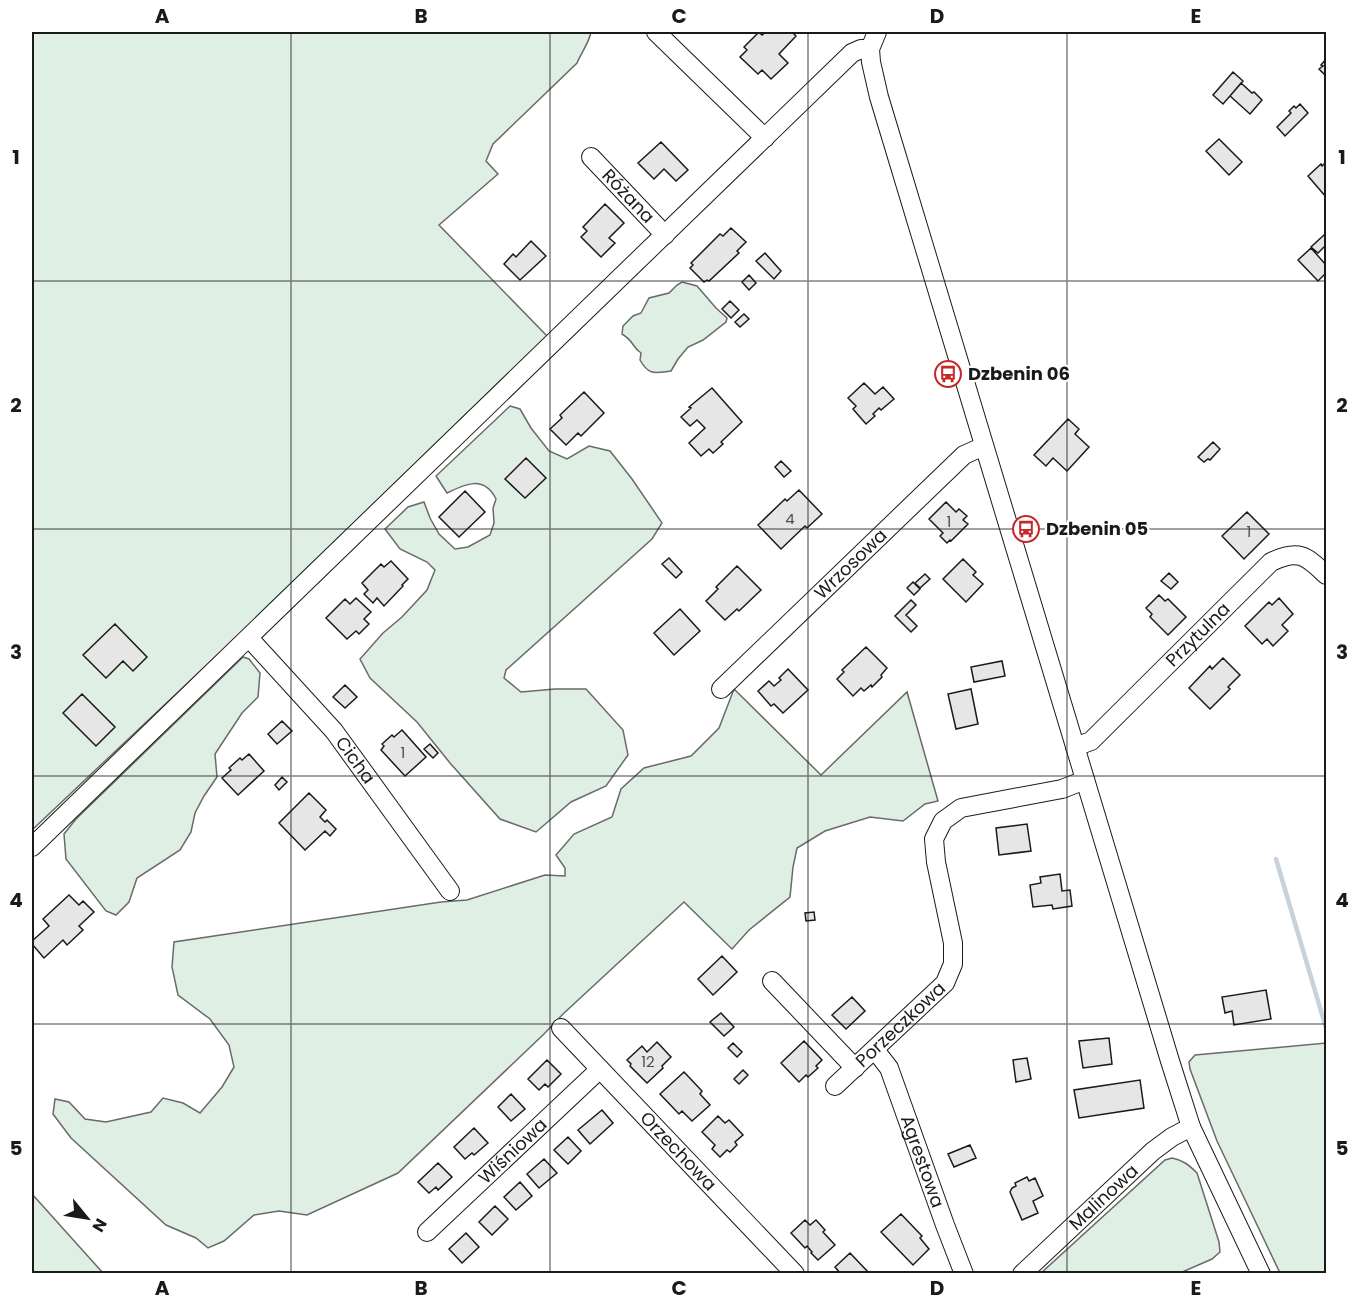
<svg xmlns="http://www.w3.org/2000/svg" width="1358" height="1305" viewBox="0 0 1358 1305" font-family="Poppins,sans-serif">
  <style>
    .green { fill: #e0efe3; stroke: #6a6a6a; stroke-width: 1.5 }
    .lines { fill: none; stroke-linecap: round; stroke-linejoin: round }
    .stream { stroke: #c6d2dc; stroke-width: 4.5 }
    .building { fill: #e6e6e6; stroke: #1a1a1a; stroke-width: 1.5 }
    .minor-casing { stroke: #1a1a1a; stroke-width: 20 }
    .minor { stroke: #fff; stroke-width: 18 }
    .grid { fill: none; stroke: #1a1a1a; stroke-width: 1.5; stroke-opacity: 0.55 }
    .labels { text-anchor: middle; stroke-width: 4.5; stroke-linejoin: round; paint-order: stroke }
    .number-label { font-size: 15px; fill: #4d4d4d }
    .street-label { font-size: 18px; fill: #1a1a1a; stroke: #fff }
    .poi-label { font-size: 18px; font-weight: bold; fill: #1a1a1a; stroke: #fff; text-anchor: start }
    .neatline { fill: none; stroke: #1a1a1a; stroke-width: 2 }
    .grid-label { font-size: 20px; text-anchor: middle; font-weight: bold; fill: #1a1a1a }
  </style>
  <rect width="100%" height="100%" fill="#fff"/>
  <path class="green" d="M 32,32 L 591,32 C 589,43 581,53 577,63 L 493,144 L 486,161 L 498,174 L 439,225 L 547,336 L 248,626 L 32,830 Z
    M 682,282 L 697,286 L 716,308 L 727,318 L 726,322 L 703,340 L 688,347 L 678,359 L 671,371 C 655,373 649,376 640,360 L 641,353 C 632,347 634,341 622,334 L 623,326 L 633,316 L 641,313 L 649,298 L 669,293 L 677,285 Z
    M 510,406 L 520,409 L 531,428 L 549,451 L 567,459 L 589,446 L 610,451 L 632,479 L 662,523 L 652,539 L 506,670 L 504,678 L 521,692 L 555,689 L 586,689 L 623,730 L 628,755 L 606,786 L 571,802 L 536,832 L 500,819 L 450,763 L 417,722 L 370,678 L 360,659 L 383,633 L 402,617 L 427,590 L 435,570 L 427,562 L 400,549 L 385,529 L 408,507 L 424,502 L 430,518 L 439,534 L 455,549 L 468,547 L 490,535 L 494,523 L 493,508 L 496,499 C 484,475 465,484 447,493 L 436,476 Z
    M 243,657 L 249,659 L 260,673 L 258,697 L 242,713 L 215,754 L 217,777 L 204,796 L 195,813 L 191,832 L 180,850 L 137,878 L 129,902 L 116,915 L 106,911 L 66,859 L 64,834 L 76,819 Z
    M 734,689 L 821,775 L 907,692 L 938,801 L 925,804 L 903,821 L 870,817 L 825,831 L 797,848 L 793,867 L 790,897 L 749,930 L 732,949 L 684,902 L 563,1014 L 544,1034 L 398,1173 L 307,1215 L 279,1211 L 254,1215 L 224,1241 L 208,1248 L 196,1238 L 166,1225 L 71,1138 L 53,1114 L 55,1099 L 69,1102 L 85,1119 L 106,1122 L 151,1112 L 163,1098 L 183,1103 L 200,1113 L 222,1087 L 234,1067 L 229,1045 L 210,1019 L 178,995 L 172,967 L 174,942 L 441,902 L 467,900 L 545,875 L 565,876 L 565,868 L 556,855 L 574,834 L 612,817 L 621,789 L 644,768 L 691,756 L 719,728 Z
    M 1326,1043 L 1326,1273 L 1280,1273 L 1217,1141 L 1190,1069 L 1189,1062 L 1195,1055 Z
    M 1172,1158 C 1183,1160 1189,1165 1197,1173 L 1219,1242 L 1220,1252 L 1212,1259 L 1180,1273 L 1041,1273 L 1165,1160 Z
    M 32,1194 L 103,1273 L 32,1273 Z"/>
  <g class="lines">
    <path class="stream" d="M 1276,859 L 1326,1028"/>
  </g>
  <path class="building" d="M 759,32 L 762,35 L 766,32 L 792,32 L 796,36 L 779,54 L 788,63 L 771,79 L 762,70 L 758,74 L 740,57 L 747,50 L 744,47 Z
    M 1326,59 L 1326,73 L 1325,75 L 1319,69 L 1323,66 L 1321,65 Z
    M 1233,72 L 1243,81 L 1223,104 L 1213,95 Z
    M 1241,83 L 1252,93 L 1254,92 L 1262,100 L 1250,114 L 1230,96 Z
    M 1300,104 L 1308,113 L 1285,136 L 1277,127 L 1291,113 L 1289,111 L 1294,106 L 1296,108 Z
    M 1219,139 L 1242,162 L 1229,175 L 1206,151 Z
    M 661,142 L 688,170 L 676,181 L 664,169 L 654,179 L 638,163 Z
    M 1326,162 L 1326,197 L 1308,176 L 1321,164 L 1322,166 Z
    M 605,204 L 624,223 L 609,238 L 615,243 L 601,257 L 581,237 L 587,231 L 583,227 Z
    M 731,228 L 746,242 L 737,251 L 739,253 L 709,281 L 707,280 L 704,282 L 690,268 L 693,265 L 691,263 L 720,234 L 723,236 Z
    M 1324,235 L 1326,237 L 1326,245 L 1318,253 L 1311,247 Z
    M 531,241 L 546,256 L 520,280 L 504,264 L 513,254 L 516,257 Z
    M 1311,248 L 1326,265 L 1326,273 L 1318,281 L 1298,260 Z
    M 765,253 L 781,271 L 774,279 L 756,261 Z
    M 749,275 L 756,283 L 749,290 L 742,282 Z
    M 730,301 L 739,310 L 731,318 L 722,309 Z
    M 744,314 L 749,319 L 740,327 L 735,322 Z
    M 864,383 L 875,394 L 883,387 L 894,399 L 881,410 L 879,408 L 873,414 L 875,416 L 866,424 L 853,409 L 856,406 L 848,398 Z
    M 712,388 L 742,422 L 721,442 L 723,444 L 713,453 L 709,449 L 701,456 L 689,443 L 705,428 L 697,420 L 690,426 L 681,417 L 691,408 L 689,407 Z
    M 584,392 L 604,413 L 581,436 L 578,433 L 566,445 L 550,429 L 562,418 L 560,415 Z
    M 1068,419 L 1079,429 L 1075,434 L 1089,447 L 1067,471 L 1053,458 L 1046,466 L 1034,455 Z
    M 1213,442 L 1220,449 L 1210,460 L 1208,459 L 1204,462 L 1198,457 Z
    M 526,458 L 546,478 L 525,498 L 505,479 Z
    M 781,461 L 791,471 L 784,477 L 775,467 Z
    M 799,490 L 822,514 L 807,528 L 805,526 L 781,549 L 758,525 L 785,499 L 787,501 Z
    M 465,491 L 485,512 L 459,537 L 439,517 Z
    M 946,502 L 956,512 L 959,509 L 967,516 L 963,520 L 968,524 L 951,541 L 950,540 L 947,543 L 940,536 L 943,533 L 929,519 Z
    M 1247,512 L 1269,534 L 1244,559 L 1222,536 Z
    M 669,558 L 682,572 L 676,578 L 662,564 Z
    M 963,559 L 976,572 L 973,575 L 983,584 L 966,602 L 943,579 Z
    M 391,561 L 408,579 L 402,585 L 403,586 L 384,606 L 377,598 L 373,603 L 364,594 L 368,590 L 362,583 L 381,564 L 384,567 Z
    M 737,566 L 761,590 L 739,611 L 737,609 L 725,620 L 706,601 L 718,589 L 716,587 Z
    M 1169,573 L 1178,582 L 1171,589 L 1161,581 Z
    M 925,574 L 930,579 L 920,588 L 915,583 Z
    M 913,582 L 920,589 L 914,595 L 907,588 Z
    M 1159,595 L 1165,601 L 1168,599 L 1186,617 L 1168,635 L 1150,617 L 1152,614 L 1146,608 Z
    M 356,598 L 371,612 L 364,619 L 369,624 L 359,634 L 356,631 L 347,639 L 326,618 L 345,599 L 350,604 Z
    M 1279,598 L 1293,614 L 1282,625 L 1288,631 L 1273,646 L 1267,639 L 1262,644 L 1245,626 L 1269,602 L 1272,605 Z
    M 911,600 L 916,605 L 906,615 L 917,626 L 911,632 L 895,616 Z
    M 680,609 L 700,631 L 674,655 L 654,633 Z
    M 115,624 L 147,657 L 133,671 L 123,661 L 106,678 L 83,655 Z
    M 866,647 L 887,668 L 881,675 L 882,677 L 872,687 L 871,685 L 864,691 L 861,688 L 853,696 L 837,679 L 844,672 L 842,670 Z
    M 1223,658 L 1240,675 L 1228,687 L 1230,689 L 1210,709 L 1189,688 L 1210,666 L 1212,669 Z
    M 1002,661 L 1005,676 L 974,682 L 971,667 Z
    M 788,669 L 808,690 L 783,713 L 774,704 L 771,706 L 758,691 L 769,681 L 774,686 L 781,680 L 779,678 Z
    M 345,685 L 357,697 L 345,708 L 333,697 Z
    M 971,689 L 978,724 L 956,729 L 948,694 Z
    M 82,694 L 115,727 L 96,746 L 63,713 Z
    M 282,721 L 292,731 L 277,744 L 268,734 Z
    M 402,730 L 426,757 L 405,776 L 381,750 L 384,746 L 382,744 L 392,735 L 394,737 Z
    M 430,744 L 438,753 L 433,758 L 424,749 Z
    M 249,754 L 264,771 L 238,795 L 222,778 L 231,770 L 229,768 L 240,758 L 242,760 Z
    M 282,777 L 287,782 L 279,790 L 275,785 Z
    M 309,793 L 326,810 L 320,817 L 325,822 L 327,820 L 336,829 L 330,836 L 325,831 L 305,850 L 279,823 Z
    M 1027,824 L 1031,851 L 999,855 L 996,828 Z
    M 1060,874 L 1062,891 L 1070,890 L 1072,906 L 1053,909 L 1052,905 L 1033,907 L 1030,885 L 1041,883 L 1040,877 Z
    M 69,895 L 79,905 L 83,901 L 94,912 L 79,926 L 83,930 L 67,945 L 63,940 L 44,958 L 32,944 L 32,941 L 49,926 L 43,919 Z
    M 814,912 L 815,920 L 806,921 L 805,913 Z
    M 722,956 L 737,972 L 713,995 L 698,979 Z
    M 1266,990 L 1271,1019 L 1234,1025 L 1232,1011 L 1225,1013 L 1222,997 Z
    M 852,997 L 865,1011 L 846,1029 L 832,1015 Z
    M 721,1013 L 734,1027 L 724,1036 L 710,1022 Z
    M 1109,1038 L 1112,1064 L 1083,1068 L 1079,1041 Z
    M 804,1041 L 822,1060 L 816,1066 L 818,1068 L 808,1077 L 806,1075 L 799,1082 L 781,1063 Z
    M 657,1042 L 671,1057 L 662,1066 L 663,1068 L 647,1083 L 630,1066 L 631,1064 L 627,1060 L 642,1046 L 647,1052 Z
    M 733,1043 L 742,1052 L 737,1057 L 728,1048 Z
    M 1027,1058 L 1031,1079 L 1016,1082 L 1013,1060 Z
    M 547,1060 L 561,1074 L 548,1087 L 545,1084 L 539,1090 L 528,1079 Z
    M 743,1070 L 748,1075 L 739,1084 L 734,1079 Z
    M 684,1072 L 702,1091 L 700,1094 L 710,1105 L 692,1121 L 682,1111 L 679,1114 L 660,1094 Z
    M 1140,1080 L 1144,1108 L 1079,1118 L 1074,1090 Z
    M 511,1094 L 525,1109 L 511,1121 L 498,1107 Z
    M 602,1110 L 613,1123 L 590,1144 L 578,1130 Z
    M 718,1116 L 725,1123 L 729,1120 L 743,1135 L 735,1142 L 737,1145 L 730,1152 L 727,1150 L 720,1157 L 712,1149 L 715,1145 L 702,1132 Z
    M 474,1128 L 488,1143 L 474,1155 L 472,1153 L 465,1159 L 454,1147 Z
    M 568,1137 L 581,1151 L 568,1164 L 554,1150 Z
    M 970,1145 L 976,1158 L 954,1167 L 948,1154 Z
    M 544,1159 L 557,1173 L 539,1188 L 527,1174 Z
    M 438,1163 L 452,1177 L 438,1190 L 436,1187 L 429,1193 L 418,1182 Z
    M 1027,1177 L 1029,1181 L 1035,1178 L 1043,1196 L 1033,1201 L 1038,1213 L 1022,1220 L 1010,1192 L 1012,1188 L 1016,1186 L 1015,1183 Z
    M 520,1182 L 532,1196 L 516,1210 L 504,1197 Z
    M 495,1206 L 508,1219 L 492,1235 L 479,1222 Z
    M 901,1214 L 922,1236 L 920,1238 L 929,1249 L 913,1265 L 881,1232 Z
    M 805,1220 L 810,1225 L 816,1220 L 825,1230 L 823,1232 L 835,1245 L 818,1260 L 811,1253 L 812,1252 L 807,1246 L 805,1248 L 791,1233 Z
    M 466,1233 L 479,1247 L 462,1263 L 449,1249 Z
    M 850,1253 L 870,1274 L 841,1274 L 835,1267 Z"/>
  <g class="lines">
    <defs>
      <g id="minor">
        <path d="M 656,32 L 765,138"/>
        <path d="M 877,32 L 870,49 L 871,62 L 879,97 L 1170,1061 L 1191,1127 L 1261,1274"/>
        <path id="s1" d="M 591,157 L 665,235"/>
        <path id="s2" d="M 249,638 L 334,731 L 450,891"/>
        <path id="s3" d="M 721,689 L 964,455 L 984,446"/>
        <path id="s4" d="M 1075,747 L 1091,741 L 1271,562 C 1298,549 1306,555 1326,575"/>
        <path d="M 32,847 L 852,53 L 861,49 L 870,49"/>
        <path d="M 772,981 L 855,1068"/>
        <path id="s5" d="M 561,1028 L 795,1274"/>
        <path id="s6" d="M 875,1050 L 889,1068 L 945,1225 L 964,1274"/>
        <path id="s7" d="M 835,1086 L 945,983 L 953,964 L 953,943 L 936,862 L 934,839 L 943,821 L 961,808 L 1062,789 L 1085,780"/>
        <path id="s8" d="M 427,1232 L 600,1069"/>
        <path id="s9" d="M 1022,1274 L 1153,1151 L 1172,1137 L 1191,1127"/>
      </g>
    </defs>
    <use href="#minor" class="minor-casing"/>
    <use href="#minor" class="minor"/>
  </g>
  <path class="grid" d="M 291,32 L 291,1274M 550,32 L 550,1274M 808,32 L 808,1274M 1067,32 L 1067,1274M 32,281 L 1326,281M 32,529 L 1326,529M 32,776 L 1326,776M 32,1024 L 1326,1024"/>
  <defs>
    <symbol id="bus-ring" viewBox="-11 -11 22 22"><circle r="9.5" fill="#fff" stroke="#c62828" stroke-width="1.5"/><path d="M-5-6H5V4H4V6H2V4H-2V6H-4V4H-5ZM-3.5-4V0h7V-4ZM-3.5 1.2v1.5H-2V1.2ZM2 1.2v1.5H3.5V1.2Z" fill="#c62828"/></symbol>
  </defs>
  <g fill-rule="evenodd">
    <use href="#bus-ring" x="933" y="359" width="30" height="30"/>
    <use href="#bus-ring" x="1011" y="514" width="30" height="30"/>
  </g>
  <g class="labels">
    <g class="number-label">
      <text x="790" y="524">4</text>
      <text x="949" y="527">1</text>
      <text x="1249" y="537">1</text>
      <text x="403" y="758">1</text>
      <text x="648" y="1067">12</text>
    </g>
    <g class="street-label">
      <text dy="6" stroke="none"><textPath href="#s1" startOffset="54">Różana</textPath></text>
      <text dy="6" stroke="none"><textPath href="#s3" startOffset="180">Wrzosowa</textPath></text>
      <text dy="6" stroke="none"><textPath href="#s4" startOffset="168">Przytulna</textPath></text>
      <text dy="6" stroke="none"><textPath href="#s2" startOffset="162">Cicha</textPath></text>
      <text dy="6" stroke="none"><textPath href="#s7" startOffset="90">Porzeczkowa</textPath></text>
      <text dy="6" stroke="none"><textPath href="#s8" startOffset="118">Wiśniowa</textPath></text>
      <text dy="6" stroke="none"><textPath href="#s5" startOffset="170">Orzechowa</textPath></text>
      <text dy="6" stroke="none"><textPath href="#s6" startOffset="122">Agrestowa</textPath></text>
      <text dy="6" stroke="none"><textPath href="#s9" startOffset="112">Malinowa</textPath></text>
    </g>
    <g class="poi-label">
      <text x="968" y="380">Dzbenin 06</text>
      <text x="1046" y="535">Dzbenin 05</text>
    </g>
  </g>
  <rect width="1358" height="1305" fill="none" stroke="#ffffff" stroke-width="66"/>
  <g transform="translate(87 1218) rotate(120)" stroke="#ffffff" stroke-width="4.5" paint-order="stroke">
  <path d="M0-4.5L10 22L0 15L-10 22Z" fill="#1a1a1a"/>
  <text y="-9" font-size="16" font-weight="bold" text-anchor="middle" fill="#1a1a1a">N</text>
  </g>
  <rect x="33" y="33" width="1292" height="1239" class="neatline"/>
  <g class="grid-label">
    <text x="162" y="23">A</text>
    <text x="421" y="23">B</text>
    <text x="679" y="23">C</text>
    <text x="937" y="23">D</text>
    <text x="1196" y="23">E</text>
    <text x="16" y="164">1</text>
    <text x="1342" y="164">1</text>
    <text x="16" y="412">2</text>
    <text x="1342" y="412">2</text>
    <text x="16" y="659">3</text>
    <text x="1342" y="659">3</text>
    <text x="16" y="907">4</text>
    <text x="1342" y="907">4</text>
    <text x="16" y="1155">5</text>
    <text x="1342" y="1155">5</text>
    <text x="162" y="1295">A</text>
    <text x="421" y="1295">B</text>
    <text x="679" y="1295">C</text>
    <text x="937" y="1295">D</text>
    <text x="1196" y="1295">E</text>
  </g>
</svg>
